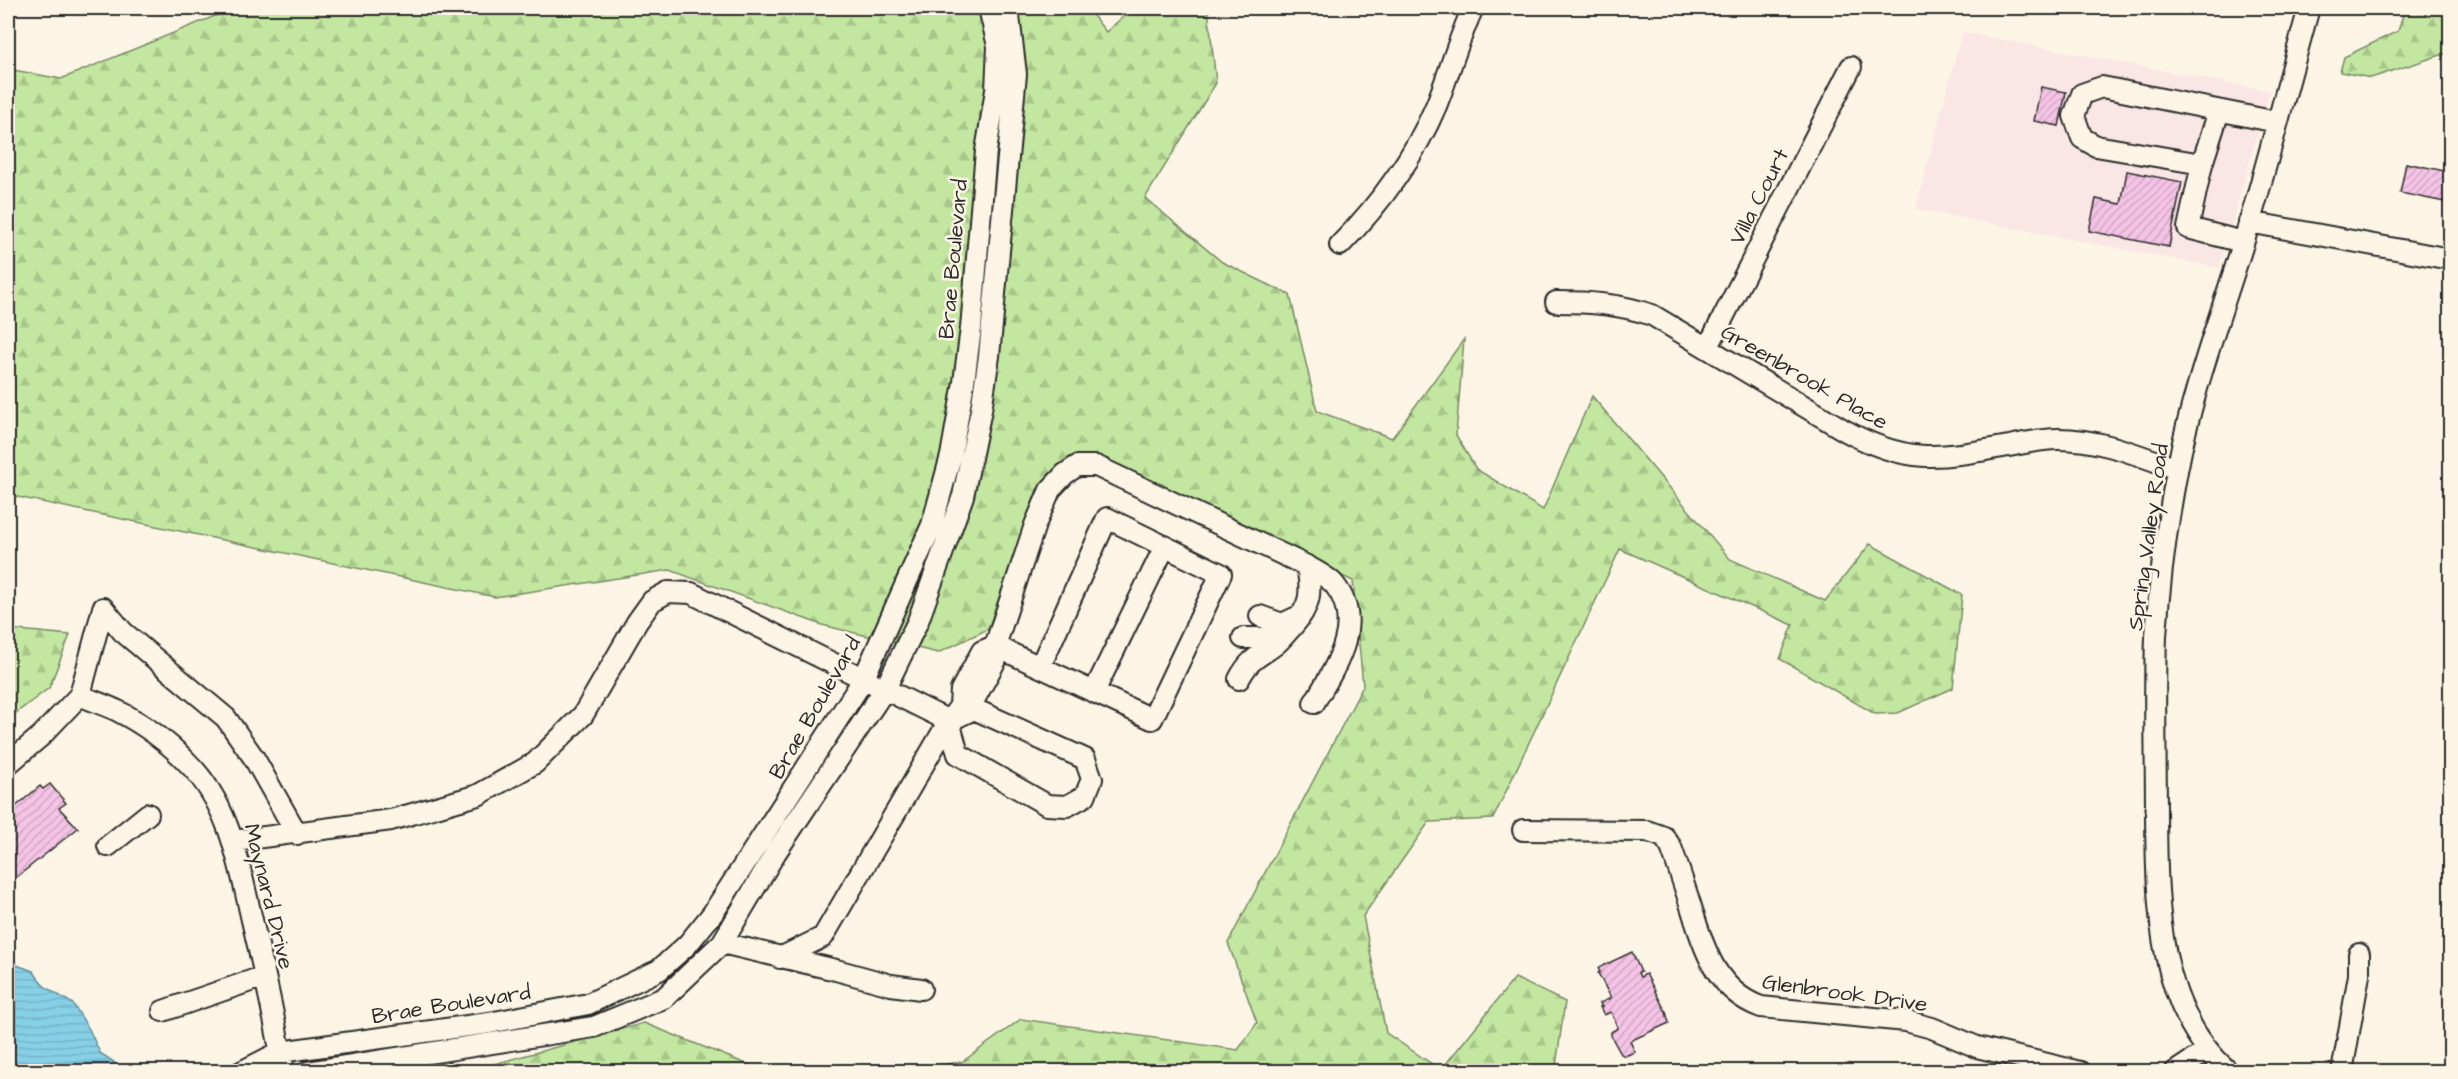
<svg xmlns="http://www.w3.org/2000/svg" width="2458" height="1079" viewBox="0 0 2458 1079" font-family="'Architects Daughter',sans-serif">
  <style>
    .built { fill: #fae6e5 }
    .forest { fill: url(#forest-firs); stroke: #778966; stroke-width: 1.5 }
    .water { fill: url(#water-rules); stroke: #628e9c; stroke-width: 1.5 }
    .building { fill: url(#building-hatch); stroke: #2b2b2b; stroke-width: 1.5 }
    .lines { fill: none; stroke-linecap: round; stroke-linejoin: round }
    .minor-casing { stroke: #2b2b2b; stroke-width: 24 }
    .minor { stroke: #fcf5e5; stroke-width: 20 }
    .labels { text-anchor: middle; stroke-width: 5; stroke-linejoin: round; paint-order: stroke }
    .street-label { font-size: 22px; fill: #2b2b2b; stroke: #fcf5e5 }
  </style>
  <defs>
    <pattern id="forest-firs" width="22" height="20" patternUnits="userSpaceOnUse" patternTransform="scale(1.5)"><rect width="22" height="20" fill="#c3e7a0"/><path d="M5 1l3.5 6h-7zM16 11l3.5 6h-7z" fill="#a8c68a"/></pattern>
    <pattern id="water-rules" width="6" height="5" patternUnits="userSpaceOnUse" patternTransform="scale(1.5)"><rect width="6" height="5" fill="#86d0e7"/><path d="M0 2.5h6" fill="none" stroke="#74b3c6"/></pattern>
    <pattern id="building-hatch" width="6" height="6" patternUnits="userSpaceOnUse" patternTransform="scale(1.5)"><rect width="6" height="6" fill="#f4c3e5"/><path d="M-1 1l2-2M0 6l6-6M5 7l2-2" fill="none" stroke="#d1a8c5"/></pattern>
  </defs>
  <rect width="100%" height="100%" fill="#fcf5e5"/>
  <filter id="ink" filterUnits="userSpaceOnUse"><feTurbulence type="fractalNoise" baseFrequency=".0167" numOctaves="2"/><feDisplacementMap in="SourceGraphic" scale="12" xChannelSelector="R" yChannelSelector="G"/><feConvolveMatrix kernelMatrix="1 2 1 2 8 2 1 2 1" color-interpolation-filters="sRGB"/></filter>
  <g filter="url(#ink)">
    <path class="built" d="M 1962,32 L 2270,91 L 2219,268 L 1916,209 Z"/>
    <path class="forest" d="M 224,8 L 1087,8 L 1106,32 L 1133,8 L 1208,8 L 1216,83 L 1145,198 L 1222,262 L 1290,295 L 1317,411 L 1392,438 L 1464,339 L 1456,435 L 1476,469 L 1543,510 L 1592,396 L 1730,559 L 1825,601 L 1870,544 L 1962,595 L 1953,688 L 1898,713 L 1875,714 L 1780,659 L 1793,625 L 1620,549 L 1493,819 L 1429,822 L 1363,916 L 1386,1033 L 1441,1070 L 1515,978 L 1565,1002 L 1556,1066 L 1582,1071 L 891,1071 L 962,1062 L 1021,1019 L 1238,1050 L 1257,1023 L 1228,943 L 1363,686 L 1353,581 L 1080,455 L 1037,489 L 988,629 L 938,653 L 822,625 L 670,570 L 495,597 L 8,495 L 8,69 L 61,79 L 220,14 Z
      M 2405,8 L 2450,8 L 2450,52 L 2371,78 L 2340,72 L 2344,57 L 2398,31 Z
      M 8,629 L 70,635 L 49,688 L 8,719 Z
      M 644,1023 L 764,1071 L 465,1072 Z"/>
    <path class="water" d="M 14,964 L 33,971 L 44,986 L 73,1004 L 89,1029 L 100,1053 L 114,1062 L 117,1071 L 8,1071 L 8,965 Z"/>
    <path class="building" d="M 2041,87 L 2066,92 L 2059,126 L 2034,121 Z
      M 2406,163 L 2450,172 L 2450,203 L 2400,193 Z
      M 2127,171 L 2182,182 L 2169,247 L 2089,231 L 2096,199 L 2121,204 Z
      M 50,784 L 66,803 L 59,808 L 78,828 L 8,884 L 8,813 L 40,786 L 43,789 Z
      M 1632,952 L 1641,972 L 1638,973 L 1640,977 L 1646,974 L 1666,1012 L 1669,1023 L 1630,1041 L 1635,1052 L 1625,1056 L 1621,1054 L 1611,1036 L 1611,1032 L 1618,1028 L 1611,1012 L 1604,1015 L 1600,1007 L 1602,1007 L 1600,1003 L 1611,998 L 1598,973 L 1600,972 L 1598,968 Z"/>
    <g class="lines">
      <defs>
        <path id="minor" d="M 2202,164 L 2219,111
          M 2249,222 L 2450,259
          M 2243,242 L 2188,228 L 2202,164 L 2096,146 L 2082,138 L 2074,116 L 2082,94 L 2102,87 L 2277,122
          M 1340,245 C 1380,204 1413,160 1436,106 C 1449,74 1458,40 1473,8
          M 1556,302 C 1590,302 1620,304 1652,315 L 1844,430 C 1906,464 1936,459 2003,447 C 2021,444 2040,439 2058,439 C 2100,439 2138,455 2177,469
          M 1708,347 L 1851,67
          M 103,608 L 123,632 L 226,718 L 254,758 L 297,834
          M 1260,616 L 1282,624 L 1299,616
          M 1243,638 L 1276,638 L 1281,633
          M 1239,679 C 1251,657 1258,658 1276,644 C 1282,639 1287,632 1292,627 C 1311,606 1312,593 1307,566
          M 1094,692 L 1165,546
          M 80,695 C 92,701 106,705 118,711 C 143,724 168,742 187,762 C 230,804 239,864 252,920 C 264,970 275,1020 284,1072
          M 960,706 L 961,690 L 982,651 L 995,646 L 1152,719 L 1221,574 L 1107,518 L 1040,667
          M 8,764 L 41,736 L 80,695 L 103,608
          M 1523,830 L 1647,831 L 1664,837 L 1671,847 C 1679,869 1686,891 1693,913 C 1705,953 1719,992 1761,1007 L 1906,1021 L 1932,1028 L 1977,1047 L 2080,1072
          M 234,841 L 391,820 L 478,795 L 535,763 L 583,715 L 637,622 L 652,601 L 668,592 L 691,593 L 949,721 L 958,754 L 1047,805 L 1067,806 L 1085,796 L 1092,779 L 1085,759 L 974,709 L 949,721
          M 108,846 L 148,814
          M 722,943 L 836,970 L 891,985 L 921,989
          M 780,958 L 823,937 L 949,721 L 960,706 L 974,700 L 996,660 L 995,646 L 1035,525 L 1050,490 L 1065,474 L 1077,466 L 1096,466 L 1307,566 C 1315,571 1328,577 1334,584 C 1366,623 1335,668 1314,703
          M 163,1011 L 265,976
          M 241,1072 L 280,1052 L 489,1023 L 588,1004 L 659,970 L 687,945 L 713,913 L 863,680 L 932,525 L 951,456 L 964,382 L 971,328 L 986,151 L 996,90 L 998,46 L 989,8
          M 308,1072 L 594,1027 L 664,998 L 722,943 L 776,852 L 885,689 L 918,621 L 963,496 L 981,410 L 989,356 L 1016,74 L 1008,8
          M 2175,1072 L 2208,1050
          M 2229,1072 C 2156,1009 2157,902 2156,814 C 2156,755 2154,695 2156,636 C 2159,583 2167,524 2177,471 C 2193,385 2225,305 2250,221 C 2271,150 2289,79 2309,8
          M 2342,1072 L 2359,975 L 2359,954"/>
      </defs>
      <use href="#minor" class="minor-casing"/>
      <use href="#minor" class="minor"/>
    </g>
  </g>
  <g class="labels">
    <g class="street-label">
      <text transform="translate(1758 196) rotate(-63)" y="8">Villa Court</text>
      <text transform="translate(952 259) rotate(-85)" y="8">Brae Boulevard</text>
      <text transform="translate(1805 376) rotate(30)" y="8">Greenbrook Place</text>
      <text transform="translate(2147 537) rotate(-82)" y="8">Spring Valley Road</text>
      <text transform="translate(814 707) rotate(-60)" y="8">Brae Boulevard</text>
      <text transform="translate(270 896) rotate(76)" y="8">Maynard Drive</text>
      <text transform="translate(1845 992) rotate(8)" y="8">Glenbrook Drive</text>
      <text transform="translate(451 1003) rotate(-9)" y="8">Brae Boulevard</text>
    </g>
  </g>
  <rect width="2458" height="1079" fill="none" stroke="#fcf5e5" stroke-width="30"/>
  <rect x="15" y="15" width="2428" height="1049" fill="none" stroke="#2b2b2b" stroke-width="2" filter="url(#ink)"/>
</svg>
